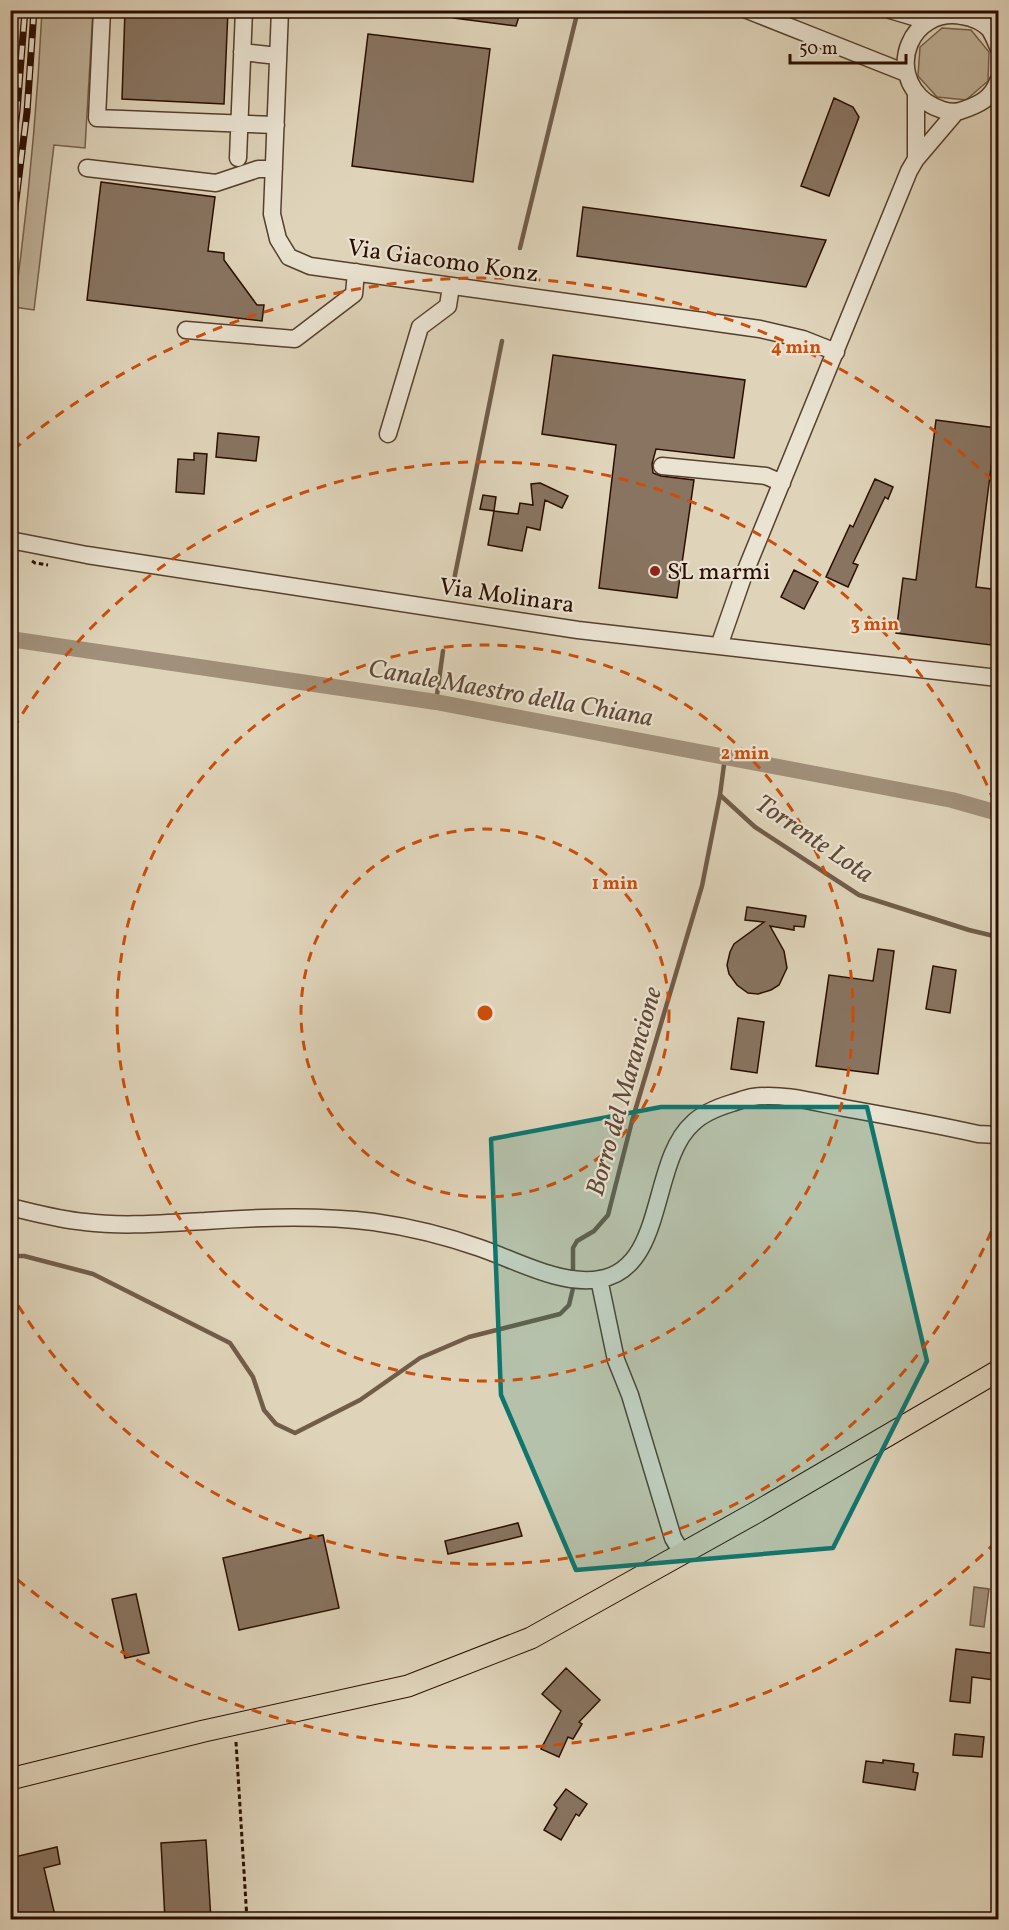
<svg xmlns="http://www.w3.org/2000/svg" width="1009" height="1930" viewBox="0 0 1009 1930" font-family="Vollkorn,serif">
  <style>
    .green { fill: #c0b29a; stroke: #75604d; stroke-width: 1.5 }
    .water { fill: #a1907b; stroke: #715c4a; stroke-width: 1.5 }
    .lines { fill: none; stroke-linecap: round; stroke-linejoin: round }
    .stream { stroke: #715c4a; stroke-width: 4.5 }
    .canal { stroke: #a1907b; stroke-width: 16 }
    .building { fill: #887461; stroke: #2a0d00; stroke-width: 1.5 }
    .minor-casing { stroke: #573f2e; stroke-width: 19 }
    .major-casing { stroke: #2a0d00; stroke-width: 23 }
    .path { stroke: #2a0d00; stroke-width: 3; stroke-dasharray: 4.5 3; stroke-linecap: butt }
    .minor { stroke: #eae3d2; stroke-width: 16 }
    .major { stroke: #dfd4ba; stroke-width: 21 }
    .rail-casing { stroke: #2a0d00; stroke-width: 7 }
    .rail { stroke: #eae3d2; stroke-width: 4.5; stroke-dasharray: 14; stroke-linecap: butt }
    .marked { fill: #0f766e; fill-opacity: 0.2; stroke: #0f766e; stroke-width: 4.5; stroke-linejoin: round }
    .ring { fill: none; stroke: #cc4e0a; stroke-width: 3; stroke-dasharray: 10 8 }
    .poi-dot { fill: #8f2418; stroke: #eae3d2; stroke-width: 2 }
    .labels { text-anchor: middle; stroke-width: 4.5; stroke-linejoin: round; paint-order: stroke }
    .street-label { font-size: 24px; fill: #2a0d00; stroke: #eae3d2 }
    .poi-label { font-size: 24px; fill: #2a0d00; stroke: #eae3d2; text-anchor: start }
    .water-label { font-size: 26px; font-style: italic; fill: #604837; stroke: #eae3d2 }
    .centre { fill: #cc4e0a; stroke: #eae3d2; stroke-width: 3 }
    .ring-label { font-size: 18px; text-anchor: middle; font-weight: bold; fill: #cc4e0a; stroke: #eae3d2; stroke-width: 4.5; stroke-linejoin: round; paint-order: stroke }
  </style>
  <rect width="100%" height="100%" fill="#dfd4ba"/>
  <filter id="stains"><feTurbulence type="fractalNoise" baseFrequency=".00333" numOctaves="4"/><feColorMatrix values="0 0 0 0 .2 0 0 0 0 .09 0 0 0 0 .02 0 0 0 .5 -.17"/></filter>
  <radialGradient id="worn" r=".72"><stop offset=".6" stop-color="#630" stop-opacity="0"/><stop offset="1" stop-color="#630" stop-opacity=".3"/></radialGradient>
  <path class="green" d="M 42,11 L 93,11 L 85,148 L 54,145 L 34,310 L 14,307 C 28,208 37,110 42,11 Z
    M 942,28 L 971,30 L 989,52 L 988,81 L 966,100 L 937,97 L 918,76 L 920,47 Z"/>
  <path class="water" d="M 974,1587 L 989,1589 L 984,1627 L 970,1625 Z"/>
  <g class="lines">
    <path class="stream" d="M 520,248 L 578,10
      M 454,580 L 502,341
      M 436,702 L 443,651
      M 725,757 L 720,795 L 755,827 L 859,895 L 969,930 L 998,937
      M 10,1256 L 24,1256 L 93,1274 L 230,1343 L 253,1377 L 264,1410 L 276,1424 L 295,1433 L 360,1400 L 420,1358 L 469,1337 L 560,1314 L 569,1305 L 574,1284
      M 573,1275 L 573,1248 L 577,1241 L 594,1231 L 608,1215 L 632,1121 L 702,886 L 720,795"/>
    <path class="canal" d="M 10,639 L 436,702 L 952,800 L 998,813"/>
  </g>
  <path class="building" d="M 125,10 L 228,10 L 224,104 L 122,99 Z
    M 455,10 L 521,10 L 516,26 L 454,18 Z
    M 368,34 L 490,49 L 473,182 L 352,166 Z
    M 834,98 L 853,107 L 859,117 L 829,196 L 801,186 Z
    M 101,182 L 215,197 L 208,251 L 224,253 L 224,260 L 257,305 L 264,305 L 262,321 L 87,300 Z
    M 583,207 L 826,240 L 806,287 L 577,256 Z
    M 553,355 L 745,380 L 734,458 L 656,449 L 652,464 L 653,473 L 661,476 L 694,480 L 677,598 L 599,588 L 616,445 L 542,434 Z
    M 936,420 L 996,428 L 976,587 L 999,590 L 999,646 L 896,633 L 903,578 L 916,580 Z
    M 218,433 L 259,437 L 256,461 L 216,457 Z
    M 194,453 L 207,454 L 204,494 L 176,492 L 178,459 L 194,460 Z
    M 875,479 L 893,487 L 888,499 L 885,497 L 853,563 L 858,565 L 848,587 L 826,577 L 850,525 L 853,527 Z
    M 540,483 L 568,496 L 562,508 L 545,500 L 540,530 L 527,527 L 522,551 L 488,545 L 494,511 L 480,509 L 483,495 L 496,497 L 494,511 L 518,514 L 520,503 L 533,505 L 531,484 Z
    M 794,570 L 818,582 L 804,609 L 781,597 Z
    M 747,907 L 806,916 L 804,927 L 794,926 L 794,930 L 770,926 L 784,951 L 787,968 L 779,985 L 771,990 L 758,994 L 748,993 L 737,985 L 729,974 L 727,965 L 730,952 L 734,944 L 764,922 L 745,920 Z
    M 878,949 L 894,951 L 878,1074 L 816,1066 L 829,975 L 873,981 Z
    M 933,966 L 956,970 L 950,1013 L 926,1009 Z
    M 738,1018 L 764,1022 L 757,1073 L 731,1069 Z
    M 518,1523 L 522,1536 L 448,1554 L 445,1541 Z
    M 323,1535 L 339,1608 L 239,1630 L 223,1558 Z
    M 136,1594 L 149,1653 L 125,1658 L 112,1599 Z
    M 956,1649 L 997,1654 L 994,1680 L 972,1677 L 970,1703 L 950,1701 Z
    M 566,1668 L 600,1700 L 579,1722 L 582,1724 L 573,1739 L 568,1737 L 559,1757 L 541,1749 L 561,1711 L 542,1694 Z
    M 955,1734 L 984,1737 L 982,1757 L 953,1755 Z
    M 883,1760 L 914,1764 L 913,1772 L 918,1773 L 915,1790 L 863,1782 L 866,1761 L 883,1763 Z
    M 566,1789 L 587,1804 L 579,1816 L 576,1814 L 561,1840 L 544,1830 L 557,1808 L 554,1805 Z
    M 206,1840 L 211,1920 L 165,1920 L 161,1843 Z
    M 57,1847 L 60,1864 L 44,1868 L 56,1920 L 10,1920 L 10,1858 Z"/>
  <g class="lines">
    <defs>
      <path id="minor" d="M 102,10 L 97,118 L 276,125
        M 280,10 L 272,214 L 278,239 L 289,257 L 310,266 L 760,329 L 803,339 L 836,352
        M 747,10 L 906,73
        M 890,10 L 927,21
        M 998,47 C 996,42 993,35 990,30 C 984,22 971,17 962,16 C 911,7 885,71 926,102 C 935,108 949,114 960,111 C 978,105 992,99 998,81
        M 242,52 L 278,56
        M 238,158 L 244,10
        M 916,159 L 916,95
        M 87,168 L 216,183 L 258,169 L 274,169
        M 186,330 L 295,339 L 354,294 L 356,272
        M 388,434 L 420,327 L 448,306 L 451,286
        M 662,466 L 766,476 L 782,483
        M 10,540 L 87,555 L 578,630 L 998,678
        M 719,646 L 743,577 L 909,171 L 916,159 L 956,112
        M 10,1207 C 35,1213 60,1220 85,1222 C 125,1227 165,1223 205,1221 C 260,1217 319,1215 374,1222 C 409,1227 446,1236 480,1248 C 515,1260 561,1286 600,1279 C 666,1268 650,1161 693,1123 C 703,1113 719,1107 732,1103 C 739,1101 746,1098 753,1097 C 783,1093 814,1102 844,1108 C 889,1116 934,1124 978,1134 L 998,1135
        M 599,1279 L 616,1360 L 630,1395 L 673,1538 L 682,1553"/>
      <path id="major" d="M 10,1779 L 204,1731 L 408,1686 L 531,1638 L 755,1513 L 998,1371"/>
    </defs>
    <use href="#minor" class="minor-casing"/>
    <use href="#major" class="major-casing"/>
    <path class="path" d="M 32,561 L 35,563 L 48,565
      M 236,1742 L 247,1920"/>
    <use href="#minor" class="minor"/>
    <use href="#major" class="major"/>
    <defs>
      <path id="rail" d="M 10,171 L 17,111 L 25,10
        M 10,247 L 27,112 L 34,10"/>
    </defs>
    <use href="#rail" class="rail-casing"/>
    <use href="#rail" class="rail"/>
  </g>
  <path class="marked" d="M 661,1107 L 867,1107 L 927,1361 L 833,1548 L 576,1570 L 501,1395 L 491,1139 Z"/>
  <g class="ring">
    <circle cx="485" cy="1013" r="184"/>
    <circle cx="485" cy="1013" r="368"/>
    <path d="M998 1215A551 551 0 0 1 13 1297M13 729A551 551 0 0 1 998 811"/>
    <path d="M996 1542A735 735 0 0 1 13 1576M13 450A735 735 0 0 1 996 484"/>
  </g>
  <circle class="poi-dot" cx="655" cy="571" r="6"/>
  <g class="labels">
    <g class="street-label">
      <text transform="translate(443 260) rotate(8)" y="8">Via Giacomo Konz</text>
      <text transform="translate(507 595) rotate(8)" y="8">Via Molinara</text>
    </g>
    <g class="poi-label">
      <text x="667" y="579">SL marmi</text>
    </g>
    <g class="water-label">
      <text transform="translate(511 692) rotate(10)" y="9">Canale Maestro della Chiana</text>
      <text transform="translate(815 838) rotate(34)" y="9">Torrente Lota</text>
      <text transform="translate(623 1091) rotate(-74)" y="9">Borro del Marancione</text>
    </g>
  </g>
  <circle cx="485" cy="1013" r="9" class="centre"/>
  <g class="ring-label">
    <text x="796" y="353">4 min</text>
    <text x="875" y="630">3 min</text>
    <text x="745" y="759">2 min</text>
    <text x="615" y="889">1 min</text>
  </g>
  <rect width="1009" height="1930" fill="none" stroke="#dfd4ba" stroke-width="36"/>
  <rect x="12" y="12" width="985" height="1906" fill="none" stroke="#2a0d00" stroke-width="3"/>
  <rect x="18" y="18" width="973" height="1894" fill="none" stroke="#2a0d00" stroke-width="1.5"/>
  <path d="M790 54v9h116v-9" fill="none" stroke="#2a0d00" stroke-width="3"/>
  <text x="799" y="54" font-size="18" fill="#2a0d00" stroke="#eae3d2" stroke-width="4.5" paint-order="stroke">50 m</text>
  <rect width="100%" height="100%" filter="url(#stains)"/>
  <rect width="100%" height="100%" fill="url(#worn)"/>
</svg>
